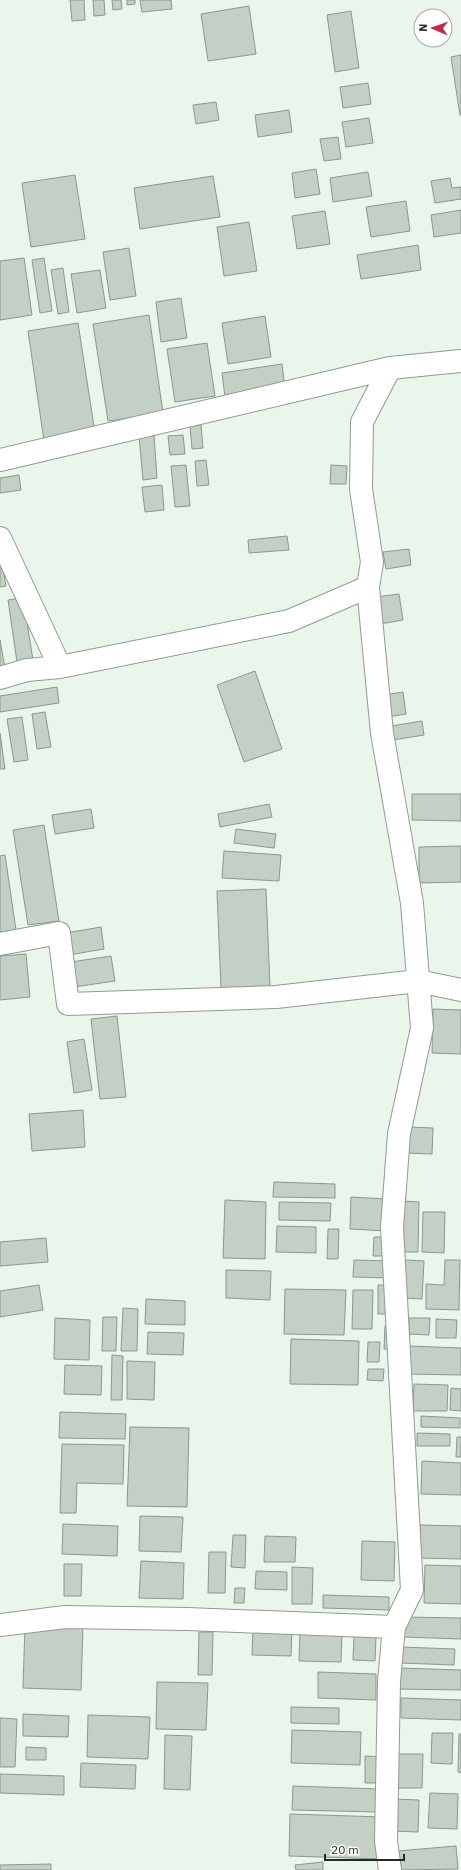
<svg xmlns="http://www.w3.org/2000/svg" width="461" height="1870" viewBox="0 0 461 1870" font-family="'IBM Plex Sans',sans-serif">
  <style>
    .building { fill: #c4cfc6; stroke: #8c978e }
    .lines { fill: none; stroke-linecap: round; stroke-linejoin: round }
    .minor-casing { stroke: #909b92; stroke-width: 24 }
    .minor { stroke: #fff; stroke-width: 22 }
  </style>
  <rect width="100%" height="100%" fill="#eaf6ec"/>
  <path class="building" d="M 70,0 L 84,0 L 85,20 L 72,21 Z
    M 93,0 L 104,0 L 105,15 L 94,16 Z
    M 112,0 L 121,0 L 122,9 L 113,10 Z
    M 127,0 L 135,0 L 135,4 L 127,5 Z
    M 140,0 L 171,0 L 172,9 L 142,12 Z
    M 249,6 L 256,54 L 208,61 L 201,14 Z
    M 351,11 L 359,68 L 335,72 L 327,15 Z
    M 461,55 L 461,115 L 460,115 L 451,57 Z
    M 368,83 L 371,104 L 343,108 L 340,87 Z
    M 216,102 L 219,120 L 196,124 L 193,105 Z
    M 289,110 L 292,132 L 258,137 L 255,115 Z
    M 369,118 L 373,143 L 346,147 L 342,122 Z
    M 338,137 L 341,159 L 324,161 L 320,139 Z
    M 316,169 L 320,194 L 295,198 L 292,173 Z
    M 368,172 L 372,196 L 333,202 L 330,178 Z
    M 75,175 L 85,239 L 31,247 L 22,183 Z
    M 213,176 L 220,217 L 140,229 L 134,188 Z
    M 450,178 L 452,188 L 461,187 L 461,199 L 435,203 L 431,181 Z
    M 406,201 L 410,231 L 371,237 L 366,207 Z
    M 461,210 L 461,233 L 434,237 L 431,215 Z
    M 325,211 L 330,244 L 297,249 L 292,216 Z
    M 249,222 L 257,271 L 224,276 L 217,227 Z
    M 418,245 L 421,270 L 361,279 L 357,255 Z
    M 129,248 L 136,296 L 110,300 L 103,252 Z
    M 24,258 L 32,315 L 0,320 L 0,261 Z
    M 44,258 L 52,311 L 40,313 L 32,260 Z
    M 63,268 L 69,312 L 58,314 L 51,270 Z
    M 100,270 L 106,308 L 77,313 L 71,274 Z
    M 181,298 L 187,338 L 161,342 L 156,302 Z
    M 149,315 L 163,413 L 108,421 L 93,324 Z
    M 265,316 L 271,357 L 228,364 L 222,323 Z
    M 78,323 L 95,433 L 44,441 L 28,331 Z
    M 207,343 L 215,396 L 175,402 L 167,349 Z
    M 282,364 L 285,388 L 225,397 L 222,373 Z
    M 201,425 L 203,448 L 192,449 L 190,426 Z
    M 154,435 L 157,478 L 143,480 L 139,436 Z
    M 183,435 L 185,454 L 170,455 L 168,436 Z
    M 206,460 L 209,485 L 197,486 L 195,461 Z
    M 186,465 L 190,506 L 175,507 L 171,466 Z
    M 331,465 L 347,466 L 346,484 L 330,484 Z
    M 19,475 L 21,490 L 0,493 L 0,478 Z
    M 162,485 L 164,510 L 145,512 L 142,487 Z
    M 287,536 L 289,550 L 249,553 L 248,540 Z
    M 409,549 L 411,565 L 386,569 L 383,552 Z
    M 2,564 L 6,586 L 0,587 L 0,565 Z
    M 399,594 L 403,620 L 380,624 L 376,597 Z
    M 23,598 L 33,660 L 17,662 L 8,600 Z
    M 0,640 L 5,668 L 0,669 Z
    M 255,671 L 282,749 L 244,762 L 217,685 Z
    M 57,687 L 59,703 L 0,712 L 0,696 Z
    M 403,692 L 406,714 L 387,717 L 384,695 Z
    M 45,712 L 51,747 L 37,749 L 32,714 Z
    M 22,717 L 28,760 L 14,762 L 7,719 Z
    M 422,721 L 424,735 L 393,740 L 391,726 Z
    M 0,733 L 5,769 L 0,769 Z
    M 412,794 L 461,794 L 461,821 L 412,820 Z
    M 269,804 L 272,817 L 220,827 L 218,814 Z
    M 91,809 L 94,828 L 55,834 L 52,815 Z
    M 44,825 L 59,921 L 28,925 L 13,830 Z
    M 236,829 L 276,834 L 274,848 L 234,843 Z
    M 461,846 L 461,882 L 419,883 L 419,847 Z
    M 224,851 L 281,855 L 279,881 L 222,878 Z
    M 5,855 L 16,930 L 0,932 L 0,856 Z
    M 266,889 L 270,987 L 221,989 L 217,891 Z
    M 101,927 L 104,949 L 69,955 L 66,933 Z
    M 26,954 L 30,997 L 0,1000 L 0,956 Z
    M 111,956 L 115,981 L 74,987 L 71,962 Z
    M 433,1009 L 461,1010 L 461,1054 L 432,1053 Z
    M 117,1016 L 126,1097 L 100,1099 L 91,1019 Z
    M 84,1039 L 92,1090 L 74,1093 L 67,1042 Z
    M 83,1110 L 85,1147 L 32,1151 L 29,1114 Z
    M 407,1127 L 433,1128 L 432,1154 L 407,1153 Z
    M 274,1182 L 335,1184 L 335,1198 L 273,1197 Z
    M 351,1197 L 387,1199 L 386,1231 L 350,1229 Z
    M 225,1200 L 266,1202 L 265,1259 L 223,1258 Z
    M 401,1201 L 419,1202 L 418,1252 L 400,1252 Z
    M 279,1202 L 331,1203 L 330,1221 L 279,1220 Z
    M 423,1212 L 445,1212 L 444,1253 L 422,1252 Z
    M 277,1226 L 316,1227 L 316,1253 L 276,1252 Z
    M 328,1229 L 339,1229 L 338,1259 L 327,1259 Z
    M 374,1237 L 387,1237 L 386,1256 L 373,1256 Z
    M 46,1238 L 48,1262 L 0,1266 L 0,1242 Z
    M 354,1260 L 389,1261 L 389,1278 L 353,1277 Z
    M 405,1260 L 424,1261 L 422,1299 L 403,1298 Z
    M 445,1260 L 460,1260 L 459,1310 L 426,1309 L 426,1284 L 444,1285 Z
    M 226,1270 L 271,1271 L 270,1300 L 226,1298 Z
    M 39,1285 L 43,1310 L 0,1317 L 0,1291 Z
    M 378,1285 L 388,1285 L 387,1314 L 378,1314 Z
    M 285,1289 L 346,1290 L 344,1335 L 284,1334 Z
    M 353,1290 L 373,1290 L 372,1329 L 352,1329 Z
    M 146,1299 L 185,1301 L 185,1325 L 145,1324 Z
    M 123,1308 L 138,1309 L 137,1351 L 121,1351 Z
    M 103,1317 L 117,1317 L 116,1351 L 102,1351 Z
    M 55,1318 L 90,1320 L 89,1360 L 54,1359 Z
    M 409,1318 L 430,1318 L 429,1335 L 409,1334 Z
    M 436,1319 L 457,1320 L 456,1338 L 436,1338 Z
    M 385,1326 L 391,1326 L 391,1349 L 384,1349 Z
    M 148,1332 L 184,1333 L 183,1355 L 147,1354 Z
    M 291,1339 L 359,1341 L 358,1385 L 290,1384 Z
    M 368,1342 L 380,1342 L 379,1362 L 367,1362 Z
    M 409,1346 L 461,1348 L 461,1375 L 408,1374 Z
    M 112,1355 L 123,1356 L 122,1400 L 111,1400 Z
    M 127,1361 L 155,1362 L 154,1400 L 127,1399 Z
    M 65,1365 L 102,1366 L 101,1395 L 64,1394 Z
    M 368,1369 L 384,1369 L 383,1381 L 367,1380 Z
    M 414,1384 L 448,1385 L 447,1411 L 413,1411 Z
    M 451,1388 L 461,1389 L 461,1411 L 450,1410 Z
    M 60,1412 L 126,1414 L 125,1439 L 59,1438 Z
    M 421,1416 L 460,1418 L 460,1428 L 421,1427 Z
    M 130,1427 L 189,1428 L 187,1507 L 127,1506 Z
    M 417,1433 L 450,1434 L 450,1446 L 417,1446 Z
    M 457,1437 L 461,1437 L 461,1457 L 456,1457 Z
    M 62,1444 L 124,1445 L 123,1484 L 77,1483 L 76,1513 L 60,1513 Z
    M 422,1461 L 461,1463 L 461,1495 L 421,1494 Z
    M 140,1516 L 183,1517 L 181,1552 L 139,1551 Z
    M 63,1524 L 118,1526 L 117,1556 L 62,1554 Z
    M 420,1525 L 461,1526 L 461,1559 L 419,1558 Z
    M 233,1535 L 246,1535 L 245,1568 L 231,1567 Z
    M 265,1536 L 296,1537 L 295,1562 L 264,1562 Z
    M 362,1541 L 395,1542 L 394,1581 L 361,1580 Z
    M 209,1552 L 226,1552 L 225,1593 L 208,1593 Z
    M 141,1561 L 184,1563 L 183,1599 L 139,1598 Z
    M 64,1564 L 82,1564 L 81,1596 L 64,1596 Z
    M 425,1565 L 461,1566 L 461,1604 L 424,1603 Z
    M 292,1567 L 313,1568 L 312,1604 L 292,1604 Z
    M 256,1571 L 287,1572 L 287,1590 L 255,1589 Z
    M 235,1588 L 245,1588 L 244,1603 L 234,1603 Z
    M 323,1595 L 389,1597 L 389,1610 L 323,1608 Z
    M 405,1617 L 461,1618 L 461,1639 L 404,1637 Z
    M 25,1625 L 83,1626 L 81,1690 L 23,1688 Z
    M 253,1627 L 292,1628 L 291,1656 L 252,1655 Z
    M 300,1631 L 342,1633 L 341,1662 L 299,1661 Z
    M 199,1632 L 213,1632 L 212,1675 L 198,1675 Z
    M 354,1636 L 376,1637 L 375,1661 L 353,1660 Z
    M 401,1647 L 455,1649 L 454,1665 L 400,1663 Z
    M 400,1668 L 461,1670 L 461,1690 L 399,1689 Z
    M 318,1672 L 376,1674 L 376,1700 L 318,1698 Z
    M 157,1682 L 208,1683 L 206,1730 L 156,1729 Z
    M 401,1698 L 461,1700 L 461,1720 L 401,1718 Z
    M 291,1707 L 339,1708 L 339,1724 L 291,1723 Z
    M 23,1714 L 69,1716 L 68,1737 L 23,1736 Z
    M 88,1715 L 150,1717 L 148,1759 L 87,1757 Z
    M 0,1718 L 17,1719 L 15,1767 L 0,1767 Z
    M 292,1730 L 361,1732 L 360,1765 L 291,1763 Z
    M 432,1733 L 453,1733 L 452,1764 L 431,1763 Z
    M 459,1734 L 461,1734 L 461,1773 L 458,1772 Z
    M 165,1735 L 192,1736 L 190,1790 L 164,1789 Z
    M 26,1747 L 46,1748 L 46,1760 L 26,1760 Z
    M 396,1754 L 423,1754 L 422,1788 L 396,1788 Z
    M 365,1756 L 383,1757 L 382,1783 L 365,1783 Z
    M 81,1763 L 136,1765 L 135,1789 L 80,1787 Z
    M 0,1774 L 64,1776 L 64,1795 L 0,1793 Z
    M 293,1786 L 379,1789 L 378,1812 L 292,1810 Z
    M 430,1793 L 458,1794 L 457,1829 L 428,1828 Z
    M 394,1799 L 419,1800 L 418,1832 L 392,1831 Z
    M 290,1814 L 382,1817 L 381,1859 L 289,1856 Z
    M 456,1846 L 458,1869 L 398,1870 L 397,1851 Z
    M 323,1862 L 323,1870 L 296,1870 L 295,1865 Z
    M 51,1864 L 51,1870 L 0,1870 L 0,1865 Z"/>
  <g class="lines">
    <defs>
      <path id="minor" d="M 0,460 L 390,368
        M 0,538 L 60,667
        M 368,587 L 382,733 L 412,903 L 422,1028 L 399,1134 L 392,1227 L 412,1590 L 394,1627 L 389,1681 L 386,1841 L 390,1870
        M 0,678 L 27,670 L 60,667 L 289,621 L 368,587 L 372,562 L 361,489 L 362,422 L 390,368 L 461,361
        M 0,944 L 59,933 L 68,1004 L 276,997 L 418,981 L 461,990
        M 0,1625 L 65,1617 L 187,1619 L 394,1627"/>
    </defs>
    <use href="#minor" class="minor-casing"/>
    <use href="#minor" class="minor"/>
  </g>
  <g transform="translate(433 28) rotate(272)"><circle r="19" fill="#ffffff" stroke="#a7a9a7"/>
  <path d="M0-3L7 15L0 10L-7 15Z" fill="#be2d48"/>
  <text y="-6" font-size="11" font-weight="bold" text-anchor="middle" fill="#232824">N</text>
  </g>
  <path d="M325 1854v6h79v-6" fill="none" stroke="#232824" stroke-width="2"/>
  <text x="331" y="1854" font-size="12" fill="#232824" stroke="#ffffff" stroke-width="3" paint-order="stroke">20 m</text>
</svg>
